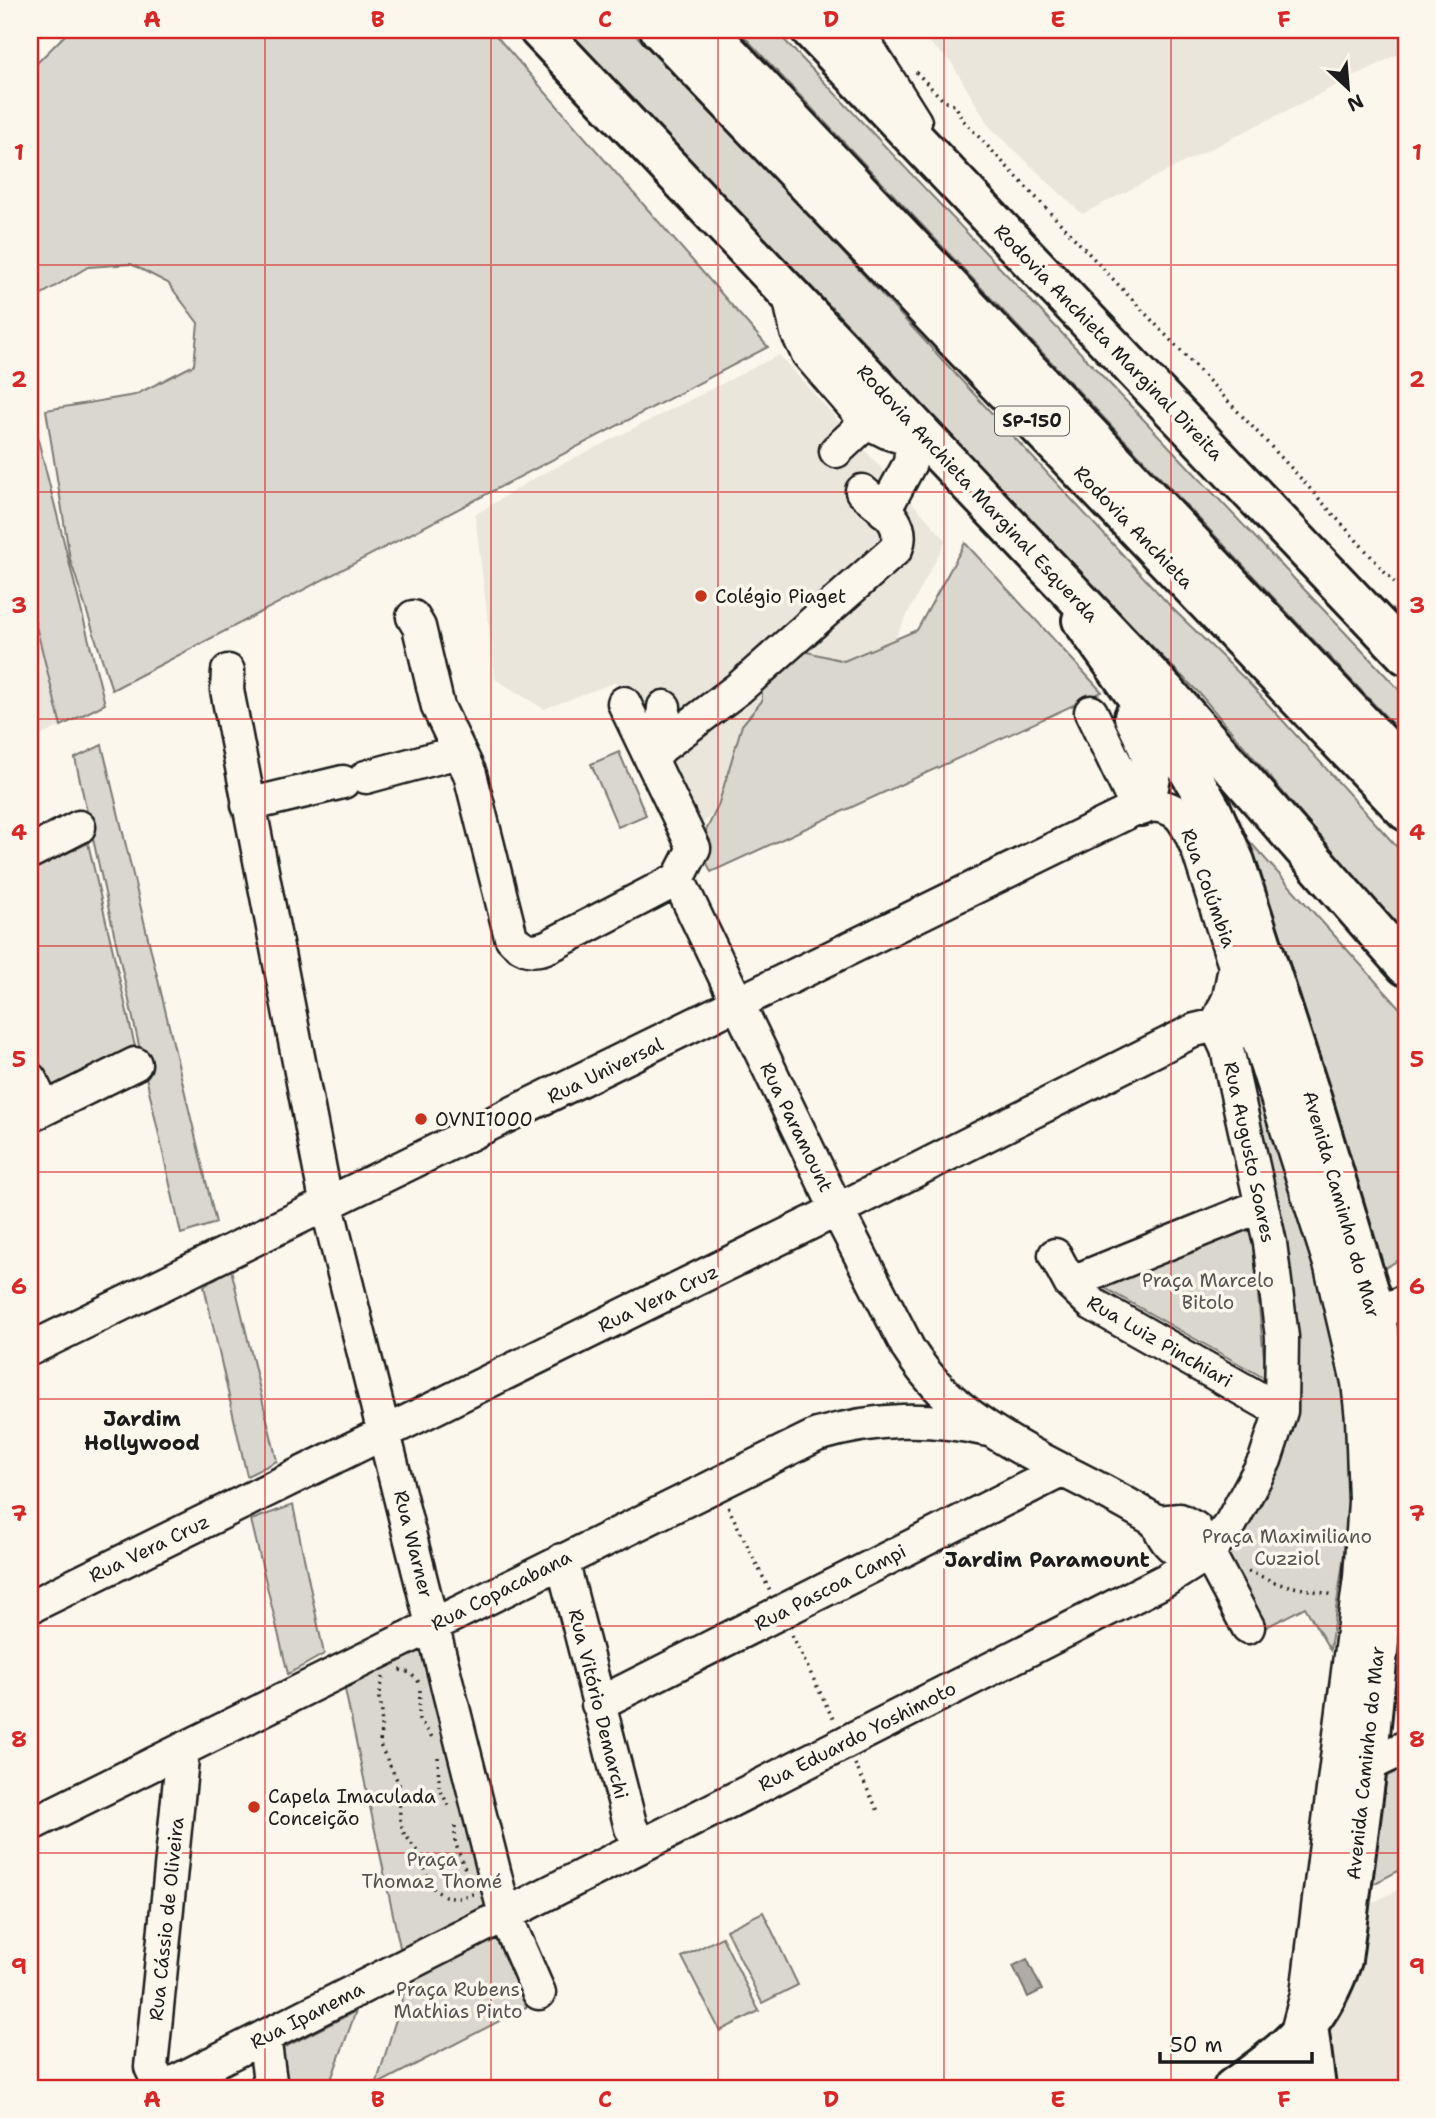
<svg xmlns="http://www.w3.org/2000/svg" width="1436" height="2118" viewBox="0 0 1436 2118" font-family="'Shantell Sans',sans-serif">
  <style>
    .built { fill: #eae6dc }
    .green { fill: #dad7ce; stroke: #7b7a75; stroke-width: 2 }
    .water { fill: #afaca5; stroke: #74726e; stroke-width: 2 }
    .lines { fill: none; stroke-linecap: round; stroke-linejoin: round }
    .minor-casing { stroke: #1c1c1c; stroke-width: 37 }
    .major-casing { stroke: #1c1c1c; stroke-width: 44 }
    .highway-casing { stroke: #1c1c1c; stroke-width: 44 }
    .path { stroke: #1c1c1c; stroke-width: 3.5; stroke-dasharray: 2 5; stroke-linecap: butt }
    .minor { stroke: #fbf7ec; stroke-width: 32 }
    .major { stroke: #fbf7ec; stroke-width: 38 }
    .highway { stroke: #fbf7ec; stroke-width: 38 }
    .grid { fill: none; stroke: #d62828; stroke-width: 2; stroke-opacity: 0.55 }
    .poi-dot { fill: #c8321e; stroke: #fbf7ec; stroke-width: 2.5 }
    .labels { text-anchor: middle; stroke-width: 7; stroke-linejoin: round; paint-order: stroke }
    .shield { fill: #fbf7ec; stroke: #5f5e5a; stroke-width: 2 }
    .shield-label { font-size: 18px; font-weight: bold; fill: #1c1c1c }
    .street-label { font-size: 19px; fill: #1c1c1c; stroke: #fbf7ec }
    .poi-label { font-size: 19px; fill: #1c1c1c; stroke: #fbf7ec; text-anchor: start }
    .park-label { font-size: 19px; fill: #555451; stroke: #fbf7ec }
    .neighbourhood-label { font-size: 21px; font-weight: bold; fill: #1c1c1c; stroke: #fbf7ec }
    .neatline { fill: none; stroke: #d62828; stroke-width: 2.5 }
    .grid-label { font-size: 23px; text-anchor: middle; font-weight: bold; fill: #d62828 }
  </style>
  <rect width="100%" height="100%" fill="#fbf7ec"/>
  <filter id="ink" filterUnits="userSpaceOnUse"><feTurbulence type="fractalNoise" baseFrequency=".0143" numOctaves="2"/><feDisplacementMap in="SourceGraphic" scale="14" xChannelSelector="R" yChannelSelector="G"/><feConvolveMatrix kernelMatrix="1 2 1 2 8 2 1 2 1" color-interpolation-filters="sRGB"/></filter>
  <g filter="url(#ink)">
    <path class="built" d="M 915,30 L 1406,30 L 1406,50 L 1082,214 L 989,126 L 951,62 Z
      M 779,355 L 946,540 L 888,652 L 690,835 L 616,682 L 544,709 L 495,679 L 475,515 L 531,480 Z
      M 30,602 L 61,726 L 30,741 Z
      M 1406,1885 L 1406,2088 L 1333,2088 L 1328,2027 L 1360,1910 Z"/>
    <path class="green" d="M 70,30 L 491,30 L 768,347 L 112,690 L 70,559 L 46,410 L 135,395 L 194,365 L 198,323 L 168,283 L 131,264 L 88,267 L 30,301 L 30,70 Z
      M 566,30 L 631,30 L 785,190 L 1174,610 L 1247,681 L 1406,857 L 1406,938 L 1199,693 L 1007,503 L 872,350 Z
      M 738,30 L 775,30 L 1406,697 L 1406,738 Z
      M 30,408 L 105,704 L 61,726 L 30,602 Z
      M 965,543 L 1102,692 L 711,872 L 699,845 L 718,806 L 742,725 L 762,701 L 762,682 L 799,650 L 844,661 L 917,630 Z
      M 102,745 L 216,1223 L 181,1234 L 75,758 Z
      M 619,752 L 646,815 L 618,827 L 591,764 Z
      M 1242,833 L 1406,1015 L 1406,1256 L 1374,1274 Z
      M 88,843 L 136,1051 L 60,1089 L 49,1083 L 30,1044 L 30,871 Z
      M 1260,1096 L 1306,1235 L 1346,1386 L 1355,1480 L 1330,1650 L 1305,1607 L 1263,1629 L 1225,1550 L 1279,1451 L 1252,1100 Z
      M 1251,1223 L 1266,1379 L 1096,1283 Z
      M 231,1269 L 277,1461 L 247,1476 L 204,1286 Z
      M 293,1505 L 324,1654 L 288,1674 L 251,1520 Z
      M 426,1642 L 492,1910 L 401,1952 L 344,1685 Z
      M 1406,1760 L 1406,1867 L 1356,1893 L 1371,1777 Z
      M 763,1912 L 798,1985 L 762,2003 L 726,1930 Z
      M 497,1937 L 532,2004 L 376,2085 L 407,1983 Z
      M 722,1937 L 759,2011 L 720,2031 L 682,1957 Z
      M 356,2011 L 328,2088 L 288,2088 L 283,2048 Z"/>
    <path class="water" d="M 1027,1959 L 1042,1990 L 1028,1997 L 1013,1966 Z"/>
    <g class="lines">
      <defs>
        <path id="minor" d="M 857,30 L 915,122
          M 788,291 L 797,332 L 808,354 L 867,422 L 889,433 L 931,446
          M 836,451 L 867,422
          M 884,511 L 910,463 L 912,441
          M 413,617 L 419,627 L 438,707 L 470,774 L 511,937 C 523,951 534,953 551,945 L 678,879 L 694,848 L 624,703
          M 228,671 L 227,690 L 327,1206 L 505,1915 L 539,1993
          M 1091,712 L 1137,808
          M 660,748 L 664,707
          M 652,761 L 660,748 L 739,688 L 896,549 C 907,521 881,508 862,491
          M 366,777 L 458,752
          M 248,805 L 343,782
          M 30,852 L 79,827
          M 678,879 L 837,1210 L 909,1350 C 966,1440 1072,1467 1157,1522 C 1167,1548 1178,1556 1207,1554
          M 30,1079 L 44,1108
          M 30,1116 L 135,1064
          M 1055,1255 L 1070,1283 L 1092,1304 L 1281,1411
          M 1070,1283 L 1248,1211
          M 1375,1315 L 1403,1302 L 1406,1304
          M 30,1349 L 1141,806 C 1180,802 1186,821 1199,853 L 1331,1267 L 1358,1382 L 1362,1419 L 1365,1501 L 1360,1577 L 1307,1994 L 1297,2032
          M 1157,1522 L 1180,1520 L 1195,1528 L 1248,1627
          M 562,1560 L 628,1816 L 631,1828 L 643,1845
          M 30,1607 L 837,1210 L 1195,1030 L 1216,1025 L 1235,1034
          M 598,1704 L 1061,1471
          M 1367,1766 L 1406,1747
          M 30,1825 L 817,1435 C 876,1418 928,1416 988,1430
          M 505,1915 L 1166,1580 L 1207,1554 L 1231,1523 L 1265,1460 L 1281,1411 L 1282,1337 L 1270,1243 L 1227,1049 L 1216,1025 L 1229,998 L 1235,967
          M 264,2037 L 271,2088
          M 161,2088 L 151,2067 L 183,1749
          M 163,2088 L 489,1923"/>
        <path id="major" d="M 1082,620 L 1185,764 L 1212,811 L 1235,862 L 1311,1097 L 1372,1300 L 1380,1339 L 1389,1405 L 1393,1497 L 1367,1766 L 1342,1960 C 1320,2025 1286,2050 1233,2088
          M 1134,717 C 1152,753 1160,769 1141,806
          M 1308,2025 L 1316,2088
          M 1288,2088 L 1294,2043"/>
        <path id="highway" d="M 539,30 L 1166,692 L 1406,966
          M 660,30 L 1406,811
          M 707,30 L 1406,770
          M 811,30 L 1406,655"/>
      </defs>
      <use href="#minor" class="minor-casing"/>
      <use href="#major" class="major-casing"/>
      <use href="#highway" class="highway-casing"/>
      <path class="path" d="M 916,72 L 944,101 L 956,106 L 961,118 L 1294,471 L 1406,595
        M 728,1507 L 770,1591
        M 1248,1571 L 1279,1584 L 1334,1595
        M 792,1635 L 833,1719
        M 400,1670 L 410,1673 L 419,1682
        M 383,1677 L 379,1698 L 382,1710 L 380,1745 L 399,1784 L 400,1821 L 404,1833 L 417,1851 L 434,1890 L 445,1896 L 459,1898 L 473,1894
        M 420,1690 L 419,1719 L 432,1737
        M 438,1757 L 439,1787 L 450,1809
        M 855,1764 L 879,1813
        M 455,1826 L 455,1842 L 465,1869"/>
      <use href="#minor" class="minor"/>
      <use href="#major" class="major"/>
      <use href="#highway" class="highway"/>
    </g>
  </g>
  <path class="grid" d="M 265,30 L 265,2088M 491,30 L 491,2088M 718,30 L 718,2088M 944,30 L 944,2088M 1171,30 L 1171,2088M 30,265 L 1406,265M 30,492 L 1406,492M 30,719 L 1406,719M 30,946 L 1406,946M 30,1172 L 1406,1172M 30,1399 L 1406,1399M 30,1626 L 1406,1626M 30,1853 L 1406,1853"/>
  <g class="poi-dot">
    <circle cx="701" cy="596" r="7"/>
    <circle cx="421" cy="1119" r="7"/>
    <circle cx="254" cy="1807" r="7"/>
  </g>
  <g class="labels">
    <rect class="shield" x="995" y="406.5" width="74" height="29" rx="5"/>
    <g class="shield-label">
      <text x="1032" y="427">SP-150</text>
    </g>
    <g class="street-label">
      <text transform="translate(1109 342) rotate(46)" y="7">Rodovia Anchieta Marginal Direita</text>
      <text transform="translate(978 493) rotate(47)" y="7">Rodovia Anchieta Marginal Esquerda</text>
      <text transform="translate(1134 527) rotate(46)" y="7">Rodovia Anchieta</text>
      <text transform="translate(1209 888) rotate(70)" y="7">Rua Colúmbia</text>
      <text transform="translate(605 1070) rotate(-26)" y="7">Rua Universal</text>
      <text transform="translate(797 1127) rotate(64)" y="7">Rua Paramount</text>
      <text transform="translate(1250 1152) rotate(78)" y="7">Rua Augusto Soares</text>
      <text transform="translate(1342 1204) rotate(74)" y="7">Avenida Caminho do Mar</text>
      <text transform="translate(658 1298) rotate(-26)" y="7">Rua Vera Cruz</text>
      <text transform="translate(1160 1341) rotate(30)" y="7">Rua Luiz Pinchiari</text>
      <text transform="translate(414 1544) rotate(76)" y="7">Rua Warner</text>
      <text transform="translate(149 1548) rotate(-26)" y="7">Rua Vera Cruz</text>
      <text transform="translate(830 1587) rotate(-27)" y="7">Rua Pascoa Campi</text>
      <text transform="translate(501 1590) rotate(-27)" y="7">Rua Copacabana</text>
      <text transform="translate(599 1704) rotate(76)" y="7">Rua Vitório Demarchi</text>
      <text transform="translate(857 1736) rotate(-27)" y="7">Rua Eduardo Yoshimoto</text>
      <text transform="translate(1365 1763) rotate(-84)" y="7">Avenida Caminho do Mar</text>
      <text transform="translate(166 1919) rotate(-84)" y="7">Rua Cássio de Oliveira</text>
      <text transform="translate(307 2015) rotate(-27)" y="7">Rua Ipanema</text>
    </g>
    <g class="poi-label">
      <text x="715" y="603">Colégio Piaget</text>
      <text x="435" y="1126">OVNI1000</text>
      <text x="268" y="1803">Capela Imaculada<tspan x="268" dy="22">Conceição</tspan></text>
    </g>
    <g class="park-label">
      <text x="1208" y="1287">Praça Marcelo<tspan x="1208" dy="22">Bitolo</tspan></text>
      <text x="1287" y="1543">Praça Maximiliano<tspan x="1287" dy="22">Cuzziol</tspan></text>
      <text x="432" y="1866">Praça<tspan x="432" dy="22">Thomaz Thomé</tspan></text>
      <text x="458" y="1996">Praça Rubens<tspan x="458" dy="22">Mathias Pinto</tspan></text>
    </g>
    <g class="neighbourhood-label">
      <text x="142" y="1426">Jardim<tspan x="142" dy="24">Hollywood</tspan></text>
      <text x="1047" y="1567">Jardim Paramount</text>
    </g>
  </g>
  <rect width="1436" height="2118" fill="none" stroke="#fbf7ec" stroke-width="77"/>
  <g transform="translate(1348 88) rotate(154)" stroke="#fbf7ec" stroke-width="5" paint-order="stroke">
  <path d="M0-5L12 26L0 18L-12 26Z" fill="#1c1c1c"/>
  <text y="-10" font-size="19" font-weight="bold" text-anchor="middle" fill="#1c1c1c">N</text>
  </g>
  <path d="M1160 2052v10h152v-10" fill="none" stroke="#1c1c1c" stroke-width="3.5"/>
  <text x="1170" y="2052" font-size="21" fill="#1c1c1c" stroke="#fbf7ec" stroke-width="5" paint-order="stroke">50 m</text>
  <rect x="38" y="38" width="1360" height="2042" class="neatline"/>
  <g class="grid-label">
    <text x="152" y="27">A</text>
    <text x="378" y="27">B</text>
    <text x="605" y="27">C</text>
    <text x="831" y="27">D</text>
    <text x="1058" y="27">E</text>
    <text x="1284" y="27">F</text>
    <text x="19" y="160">1</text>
    <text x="1417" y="160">1</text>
    <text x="19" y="387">2</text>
    <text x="1417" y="387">2</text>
    <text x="19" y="613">3</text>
    <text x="1417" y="613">3</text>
    <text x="19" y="840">4</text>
    <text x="1417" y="840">4</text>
    <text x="19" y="1067">5</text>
    <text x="1417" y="1067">5</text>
    <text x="19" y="1294">6</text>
    <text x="1417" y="1294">6</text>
    <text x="19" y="1521">7</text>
    <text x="1417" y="1521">7</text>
    <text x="19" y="1747">8</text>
    <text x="1417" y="1747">8</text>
    <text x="19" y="1974">9</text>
    <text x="1417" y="1974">9</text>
    <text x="152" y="2107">A</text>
    <text x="378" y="2107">B</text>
    <text x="605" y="2107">C</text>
    <text x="831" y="2107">D</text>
    <text x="1058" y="2107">E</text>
    <text x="1284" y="2107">F</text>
  </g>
</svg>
